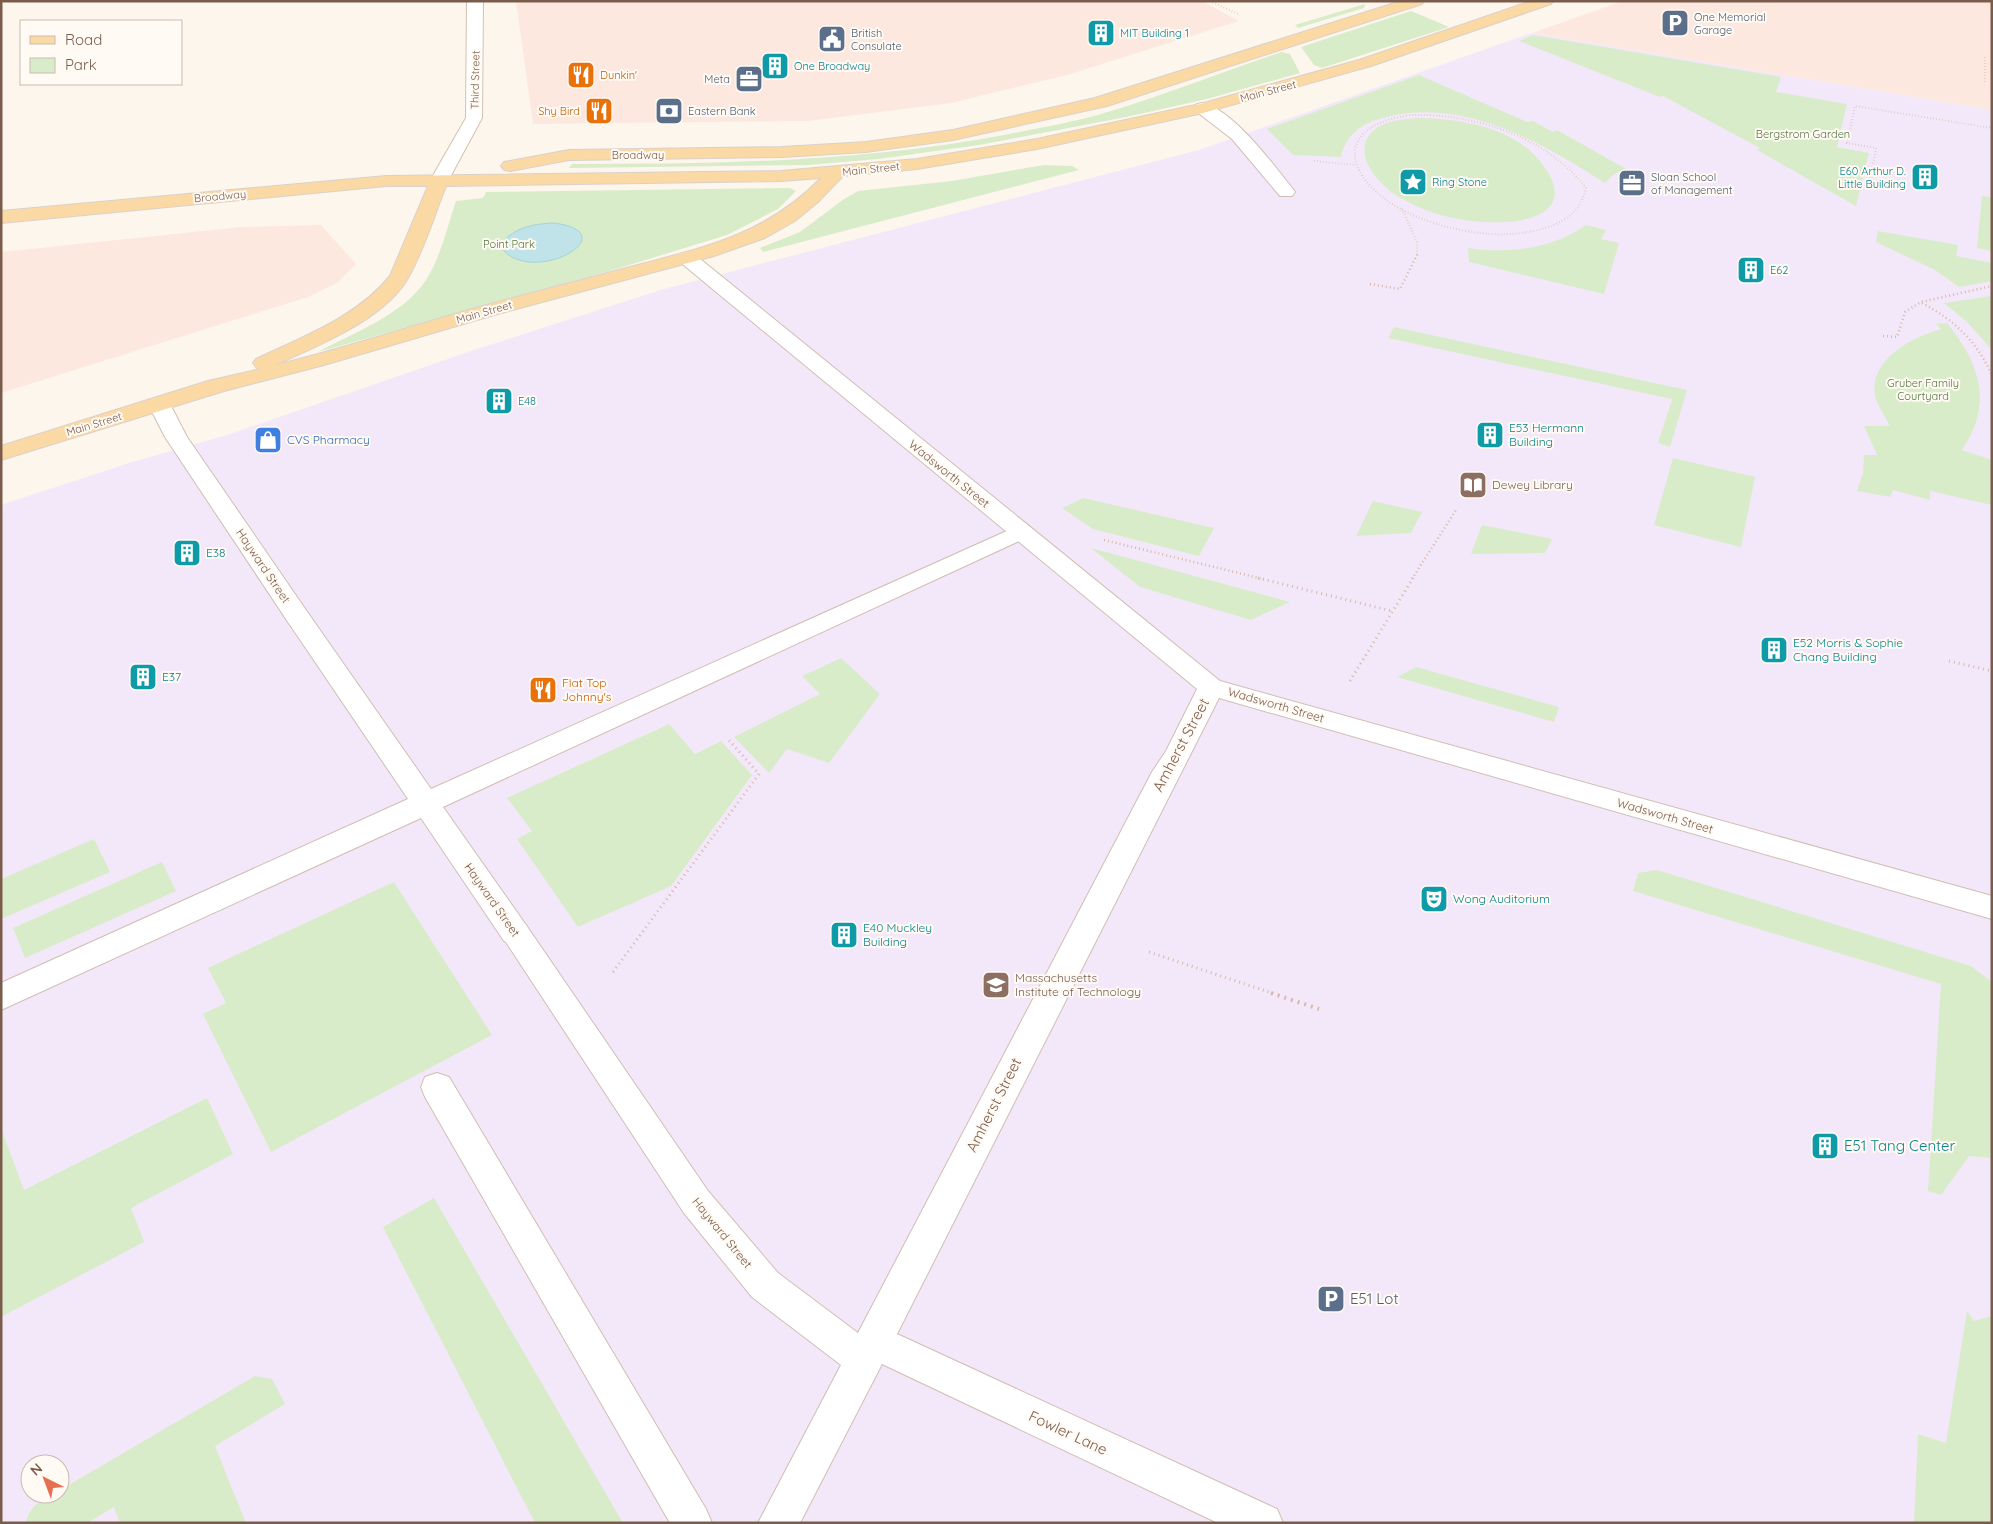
<svg xmlns="http://www.w3.org/2000/svg" width="1993" height="1524" viewBox="0 0 1993 1524" font-family="Quicksand,sans-serif">
  <style>
    .commercial { fill: #fde8e0 }
    .education { fill: #f3e8fa; fill-rule: evenodd }
    .green { fill: #d8ecc9 }
    .water { fill: #bfe3e8; stroke: #a5d3da }
    .lines { fill: none; stroke-linecap: round; stroke-linejoin: round }
    .service-casing { stroke: #d1beb0; stroke-width: 2 }
    .pedestrian-casing { stroke: #d1beb0; stroke-width: 2 }
    .minor-casing { stroke: #d1beb0; stroke-width: 2 }
    .secondary-casing { stroke: #d6c0b0; stroke-width: 2 }
    .primary-casing { stroke: #dad1cd; stroke-width: 2 }
    .path-far3 { stroke: #d9b8a5; stroke-width: 2; stroke-dasharray: 0.5 2.5; stroke-linecap: butt }
    .path-far2 { stroke: #d9b8a5; stroke-width: 2.5; stroke-dasharray: 1 3; stroke-linecap: butt }
    .path-far1 { stroke: #d9b8a5; stroke-width: 3; stroke-dasharray: 1 4; stroke-linecap: butt }
    .path { stroke: #d9b8a5; stroke-width: 4; stroke-dasharray: 2 5; stroke-linecap: butt }
    .service { fill: #fff; fill-rule: evenodd }
    .pedestrian { fill: #fff; fill-rule: evenodd }
    .minor { fill: #fff; fill-rule: evenodd }
    .secondary { fill: #fff; fill-rule: evenodd }
    .primary { fill: #fbd9a5; fill-rule: evenodd }
    .labels { text-anchor: middle; stroke-width: 4; stroke-linejoin: round; paint-order: stroke }
    .far-service-label { font-size: 11px; fill: #4e5e75; stroke: #fffaf3; text-anchor: start }
    .far-culture-label { font-size: 11px; fill: #0d838f; stroke: #fffaf3; text-anchor: start }
    .far-food-label { font-size: 11px; fill: #c56008; stroke: #fffaf3; text-anchor: start }
    .far-street-label { font-size: 11px; fill: #7a5c4d; stroke: #fffaf3 }
    .far-park-label { font-size: 11px; fill: #537a41; stroke: #fffaf3 }
    .culture-label { font-size: 12px; fill: #0d838f; stroke: #fffaf3; text-anchor: start }
    .shop-label { font-size: 12px; fill: #366cbe; stroke: #fffaf3; text-anchor: start }
    .street-label { font-size: 12px; fill: #7a5c4d; stroke: #fffaf3 }
    .education-label { font-size: 12px; fill: #785e54; stroke: #fffaf3; text-anchor: start }
    .food-label { font-size: 12px; fill: #c56008; stroke: #fffaf3; text-anchor: start }
    .near-street-label { font-size: 15px; fill: #7a5c4d; stroke: #fffaf3 }
    .near-culture-label { font-size: 15px; fill: #0d838f; stroke: #fffaf3; text-anchor: start }
    .near-service-label { font-size: 15px; fill: #4e5e75; stroke: #fffaf3; text-anchor: start }
  </style>
  <rect width="100%" height="100%" fill="#fdf6ec"/>
  <path class="commercial" d="M 516,1 L 1202,1 L 1239,21 L 1067,75 L 951,103 L 808,121 L 533,124 Z
    M 1623,1 L 1992,1 L 1992,110 L 1532,33 Z
    M 321,225 L 356,264 L 337,283 L 308,297 L 1,393 L 1,252 L 242,227 Z"/>
  <path class="education" d="M 1532,33 L 1992,110 L 1992,1523 L 1,1523 L 1,505 L 129,463 L 227,435 L 474,350 L 664,289 L 1199,150 ZM 30,1464 L 60,1464 L 60,1494 L 30,1494 Z"/>
  <path class="green" d="M 1365,4 L 1364,8 L 1298,28 L 1295,25 Z
    M 1411,11 L 1449,27 L 1322,68 L 1314,65 L 1301,47 Z
    M 1533,35 L 1781,77 L 1776,92 L 1847,104 L 1837,147 L 1869,153 L 1856,206 L 1757,150 L 1760,148 L 1663,96 L 1660,97 L 1519,41 Z
    M 1282,52 L 1290,54 L 1300,73 L 1207,99 L 1126,117 L 979,145 L 878,159 L 808,165 L 569,168 L 572,164 C 717,164 861,162 1004,135 C 1039,128 1076,122 1111,111 C 1168,94 1224,71 1282,52 Z
    M 1419,75 L 1527,122 L 1533,121 L 1553,132 L 1557,130 L 1628,170 L 1614,174 L 1605,183 C 1541,142 1462,96 1383,118 C 1362,123 1346,135 1341,157 L 1293,155 L 1267,129 Z
    M 1419,118 C 1467,119 1525,129 1550,176 C 1555,185 1557,197 1551,205 C 1542,217 1522,221 1507,222 C 1471,224 1433,217 1401,198 C 1381,187 1350,155 1372,132 C 1384,120 1404,119 1419,118 Z
    M 1044,165 L 1072,166 L 1079,170 L 763,252 L 760,248 L 800,232 L 844,199 L 858,191 L 952,181 Z
    M 790,188 L 796,191 L 778,209 L 727,235 L 613,270 L 318,352 C 354,332 402,316 426,280 C 441,257 447,227 456,201 L 483,198 L 486,192 Z
    M 1982,196 L 1992,197 L 1992,251 L 1977,248 Z
    M 1586,225 L 1606,230 L 1601,239 L 1619,243 L 1604,294 L 1469,262 L 1468,248 C 1509,254 1552,249 1586,225 Z
    M 1878,231 L 1958,245 L 1956,256 L 1992,263 L 1992,281 L 1959,287 L 1935,270 L 1876,242 Z
    M 1992,296 L 1992,350 L 1967,322 L 1944,303 Z
    M 1947,323 C 1981,365 1993,404 1962,450 L 1992,460 L 1992,505 L 1930,491 L 1930,500 L 1893,490 L 1890,497 L 1857,491 L 1863,473 L 1864,455 L 1877,455 L 1864,426 L 1890,426 C 1885,416 1877,405 1875,395 C 1869,359 1913,337 1941,329 L 1936,324 Z
    M 1394,327 L 1687,390 L 1670,447 L 1658,443 L 1672,399 L 1388,338 Z
    M 1673,458 L 1755,477 L 1741,547 L 1654,525 Z
    M 1083,498 L 1214,528 L 1199,556 L 1093,529 L 1062,508 Z
    M 1373,501 L 1422,512 L 1411,533 L 1356,536 Z
    M 1482,525 L 1552,539 L 1545,553 L 1471,554 Z
    M 1091,548 L 1290,602 L 1251,620 L 1140,587 Z
    M 841,658 L 880,694 L 829,763 L 787,749 L 769,773 L 734,737 L 820,694 L 802,676 Z
    M 1416,667 L 1559,707 L 1554,722 L 1397,677 Z
    M 669,724 L 695,754 L 721,741 L 752,775 L 671,886 L 578,927 L 517,839 L 532,831 L 507,798 Z
    M 94,839 L 110,872 L 1,919 L 1,879 Z
    M 162,862 L 176,891 L 25,958 L 13,928 Z
    M 1657,870 L 1971,966 L 1992,982 L 1992,1158 L 1969,1156 L 1941,1195 L 1928,1191 L 1941,984 L 1633,891 L 1638,873 Z
    M 394,882 L 492,1035 L 271,1152 L 203,1014 L 226,1003 L 208,968 Z
    M 207,1098 L 233,1154 L 131,1208 L 144,1242 L 1,1317 L 1,1128 L 24,1190 Z
    M 434,1198 L 623,1523 L 535,1523 L 383,1227 Z
    M 1967,1311 L 1974,1321 L 1992,1316 L 1992,1523 L 1914,1523 L 1918,1434 L 1946,1443 Z
    M 255,1376 L 272,1379 L 285,1404 L 215,1446 L 246,1523 L 120,1523 L 114,1507 L 87,1523 L 26,1523 C 27,1508 46,1494 60,1494 L 60,1490 Z"/>
  <path class="water" d="M 553,223 C 629,232 536,286 503,250 L 502,243 C 515,227 534,224 553,223 Z"/>
  <g class="lines">
    <defs>
      <path id="service" d="M 1203,103 C 1233,110 1273,164 1292,188 L 1295,192 L 1292,196 L 1280,196 L 1232,139 L 1197,112 L 1195,108 L 1197,104 Z
        M 437,1073 L 449,1077 L 706,1509 L 712,1523 L 670,1523 L 425,1097 L 421,1087 L 425,1077 Z"/>
      <path id="pedestrian" d="M 1020,525 L 1028,527 L 1032,532 L 1028,537 L 443,807 L 526,925 L 530,933 L 526,941 L 515,945 L 504,941 L 421,818 L 1,1010 L 1,983 L 408,799 L 286,619 L 290,613 L 299,611 L 308,613 L 431,789 Z"/>
      <path id="minor" d="M 687,252 L 694,254 L 1220,681 L 1992,896 L 1992,919 L 1219,698 L 897,1334 L 1277,1509 L 1283,1523 L 1218,1523 L 882,1364 L 800,1523 L 758,1523 L 841,1365 L 752,1297 L 684,1213 L 500,933 L 504,925 L 515,921 L 526,925 L 708,1191 L 778,1273 L 858,1333 L 1152,772 L 1166,751 L 1197,689 L 680,262 L 677,258 L 680,254 Z
        M 159,398 L 167,399 L 170,404 L 187,437 L 308,613 L 312,619 L 308,625 L 299,627 L 290,625 L 165,437 L 148,404 L 151,399 Z"/>
      <path id="secondary" d="M 467,1 L 483,1 L 482,118 L 449,179 L 446,183 L 434,183 L 431,179 L 466,118 Z"/>
      <path id="primary" d="M 1401,1 L 1424,1 L 1422,4 L 1107,106 L 953,140 L 866,152 L 782,157 L 569,160 L 510,171 L 504,170 L 501,166 L 504,162 L 510,161 L 569,150 L 782,147 L 866,142 L 953,130 L 1095,98 Z
        M 1531,1 L 1553,1 L 1551,4 L 1371,66 L 1203,113 L 1037,149 L 917,169 L 843,176 L 818,202 L 795,221 L 765,238 L 714,256 L 494,315 L 324,365 L 224,391 L 1,460 L 1,446 L 208,381 L 260,369 L 256,367 L 253,363 L 256,359 C 302,337 357,317 390,276 L 428,186 L 386,186 L 1,223 L 1,211 L 386,176 L 781,171 L 917,159 L 1037,139 L 1200,104 L 1359,60 ZM 821,178 C 765,236 701,248 626,268 C 578,281 531,293 483,306 C 414,325 346,348 276,365 C 318,345 384,320 408,278 C 424,250 434,216 446,186 L 781,181 Z"/>
    </defs>
    <use href="#service" class="service-casing"/>
    <use href="#pedestrian" class="pedestrian-casing"/>
    <use href="#minor" class="minor-casing"/>
    <use href="#secondary" class="secondary-casing"/>
    <use href="#primary" class="primary-casing"/>
    <path class="path-far3" d="M 1210,1 L 1240,15
      M 1985,57 L 1985,84
      M 1409,115 C 1473,113 1546,136 1586,188 C 1580,215 1560,225 1534,231 C 1494,239 1451,231 1415,216 C 1354,190 1320,130 1409,115 Z
      M 1314,161 L 1355,165
      M 1869,187 L 1876,148 L 1847,143 L 1855,106 L 1992,128
      M 1402,209 L 1417,242 L 1417,255"/>
    <path class="path-far2" d="M 1370,284 L 1400,289 L 1418,253
      M 1922,303 C 1954,320 1978,342 1992,376
      M 1883,336 L 1897,337 L 1905,312 L 1921,302 L 1992,286
      M 1104,540 L 1263,579
      M 1412,579 L 1456,510"/>
    <path class="path-far1" d="M 1258,578 L 1392,611
      M 1949,661 L 1992,671
      M 1350,681 L 1413,578
      M 1149,952 L 1275,994
      M 613,972 L 759,774 L 728,739"/>
    <path class="path" d="M 1271,993 L 1319,1009"/>
    <use href="#service" class="service"/>
    <use href="#pedestrian" class="pedestrian"/>
    <use href="#minor" class="minor"/>
    <use href="#secondary" class="secondary"/>
    <use href="#primary" class="primary"/>
  </g>
  <defs>
    <symbol id="parking-square" viewBox="-11 -11 22 22"><rect x="-9" y="-9" width="18" height="18" rx="4" fill="#5c6f8a" stroke="#fffaf3"/><path d="M-3.5-5.5H1a3.5 3.5 0 0 1 0 7H-1V5.5H-3.5ZM-1-3.4V-.6H.8a1.4 1.4 0 0 0 0-2.8Z" fill="#fff"/></symbol>
    <symbol id="building-square" viewBox="-11 -11 22 22"><rect x="-9" y="-9" width="18" height="18" rx="4" fill="#0f9aa8" stroke="#fffaf3"/><path d="M-4-6H4V6H1V3H-1V6H-4ZM-2.5-4.3h1.7v1.8h-1.7ZM.8-4.3h1.7v1.8H.8ZM-2.5-1h1.7V.8h-1.7ZM.8-1h1.7V.8H.8Z" fill="#fff"/></symbol>
    <symbol id="civic-square" viewBox="-11 -11 22 22"><rect x="-9" y="-9" width="18" height="18" rx="4" fill="#5c6f8a" stroke="#fffaf3"/><path d="M-.6-6.5H3V-4.5H.6V-3L4-1V1h2V6H-6V1h2V-1L-.6-3ZM-1.2 2.5V6h2.4V2.5Z" fill="#fff"/></symbol>
    <symbol id="restaurant-square" viewBox="-11 -11 22 22"><rect x="-9" y="-9" width="18" height="18" rx="4" fill="#e8710a" stroke="#fffaf3"/><path d="M-5-6h1v4h1v-4h1v4h1v-4h1v5L-1.5 .5V6h-2V.5L-5-1ZM5-6V6H3V1.5H1.5Q1.5-4 5-6Z" fill="#fff"/></symbol>
    <symbol id="office-square" viewBox="-11 -11 22 22"><rect x="-9" y="-9" width="18" height="18" rx="4" fill="#5c6f8a" stroke="#fffaf3"/><path d="M-6-3h4V-5.5h4V-3h4V5H-6ZM-1-4.5V-3h2v-1.5ZM-6 0V1H6V0Z" fill="#fff"/></symbol>
    <symbol id="bank-square" viewBox="-11 -11 22 22"><rect x="-9" y="-9" width="18" height="18" rx="4" fill="#5c6f8a" stroke="#fffaf3"/><path d="M-6-4H6V4H-6ZM0-2.3a2.3 2.3 0 1 0 0 4.6a2.3 2.3 0 1 0 0-4.6Z" fill="#fff"/></symbol>
    <symbol id="sight-square" viewBox="-11 -11 22 22"><rect x="-9" y="-9" width="18" height="18" rx="4" fill="#0f9aa8" stroke="#fffaf3"/><path d="M0-6L1.8-2.2L6-1.7L2.9 1.2L3.7 5.4L0 3.3L-3.7 5.4L-2.9 1.2L-6-1.7L-1.8-2.2Z" fill="#fff"/></symbol>
    <symbol id="shop-square" viewBox="-11 -11 22 22"><rect x="-9" y="-9" width="18" height="18" rx="4" fill="#3f7fe0" stroke="#fffaf3"/><path d="M-5-2.5h2.3a2.7 3.5 0 0 1 5.4 0H5L5.5 6h-11ZM-1.5-2.5h3a1.5 2.3 0 0 0-3 0Z" fill="#fff"/></symbol>
    <symbol id="library-square" viewBox="-11 -11 22 22"><rect x="-9" y="-9" width="18" height="18" rx="4" fill="#8d6e63" stroke="#fffaf3"/><path d="M-6-4Q-3-5.5-.7-3.5V5Q-3 3-6 4ZM6-4Q3-5.5 .7-3.5V5Q3 3 6 4Z" fill="#fff"/></symbol>
    <symbol id="theatre-square" viewBox="-11 -11 22 22"><rect x="-9" y="-9" width="18" height="18" rx="4" fill="#0f9aa8" stroke="#fffaf3"/><path d="M-5-5.5Q0-4 5-5.5V0Q5 5 0 6Q-5 5-5 0ZM-3.3-2.5H-1v1.5H-3.3ZM1-2.5H3.3v1.5H1ZM-2.8 1Q0 5.5 2.8 1Z" fill="#fff"/></symbol>
    <symbol id="university-square" viewBox="-11 -11 22 22"><rect x="-9" y="-9" width="18" height="18" rx="4" fill="#8d6e63" stroke="#fffaf3"/><path d="M0-5L7-2L0 1L-7-2ZM-4 1L0 2.5L4 1V4Q0 6-4 4Z" fill="#fff"/></symbol>
  </defs>
  <g fill-rule="evenodd">
    <use href="#parking-square" x="1659" y="7" width="32" height="32"/>
    <use href="#building-square" x="1085" y="17" width="32" height="32"/>
    <use href="#civic-square" x="816" y="23" width="32" height="32"/>
    <use href="#building-square" x="759" y="50" width="32" height="32"/>
    <use href="#restaurant-square" x="565" y="59" width="32" height="32"/>
    <use href="#office-square" x="733" y="63" width="32" height="32"/>
    <use href="#restaurant-square" x="583" y="95" width="32" height="32"/>
    <use href="#bank-square" x="653" y="95" width="32" height="32"/>
    <use href="#building-square" x="1909" y="161" width="32" height="32"/>
    <use href="#sight-square" x="1397" y="166" width="32" height="32"/>
    <use href="#office-square" x="1616" y="167" width="32" height="32"/>
    <use href="#building-square" x="1735" y="254" width="32" height="32"/>
    <use href="#building-square" x="483" y="385" width="32" height="32"/>
    <use href="#building-square" x="1474" y="419" width="32" height="32"/>
    <use href="#shop-square" x="252" y="424" width="32" height="32"/>
    <use href="#library-square" x="1457" y="469" width="32" height="32"/>
    <use href="#building-square" x="171" y="537" width="32" height="32"/>
    <use href="#building-square" x="1758" y="634" width="32" height="32"/>
    <use href="#building-square" x="127" y="661" width="32" height="32"/>
    <use href="#restaurant-square" x="527" y="674" width="32" height="32"/>
    <use href="#theatre-square" x="1418" y="883" width="32" height="32"/>
    <use href="#building-square" x="828" y="919" width="32" height="32"/>
    <use href="#university-square" x="980" y="969" width="32" height="32"/>
    <use href="#building-square" x="1809" y="1130" width="32" height="32"/>
    <use href="#parking-square" x="1315" y="1283" width="32" height="32"/>
  </g>
  <g class="labels">
    <g class="far-service-label">
      <text x="1694" y="21">One Memorial<tspan x="1694" dy="13">Garage</tspan></text>
      <text x="851" y="37">British<tspan x="851" dy="13">Consulate</tspan></text>
      <text x="730" y="83" text-anchor="end">Meta</text>
      <text x="688" y="115">Eastern Bank</text>
      <text x="1651" y="181">Sloan School<tspan x="1651" dy="13">of Management</tspan></text>
    </g>
    <g class="far-culture-label">
      <text x="1120" y="37">MIT Building 1</text>
      <text x="794" y="70">One Broadway</text>
      <text x="1906" y="175" text-anchor="end">E60 Arthur D.<tspan x="1906" dy="13">Little Building</tspan></text>
      <text x="1432" y="186">Ring Stone</text>
      <text x="1770" y="274">E62</text>
      <text x="518" y="405">E48</text>
    </g>
    <g class="far-food-label">
      <text x="600" y="79">Dunkin'</text>
      <text x="580" y="115" text-anchor="end">Shy Bird</text>
    </g>
    <g class="far-street-label">
      <text transform="translate(475 80) rotate(-89)" y="4">Third Street</text>
      <text transform="translate(1268 91) rotate(-15)" y="4">Main Street</text>
      <text x="638" y="159">Broadway</text>
      <text transform="translate(871 169) rotate(-6)" y="4">Main Street</text>
      <text transform="translate(220 196) rotate(-5)" y="4">Broadway</text>
      <text transform="translate(484 312) rotate(-16)" y="4">Main Street</text>
      <text transform="translate(94 424) rotate(-17)" y="4">Main Street</text>
    </g>
    <g class="far-park-label">
      <text x="1803" y="138">Bergstrom Garden</text>
      <text x="509" y="248">Point Park</text>
      <text x="1923" y="387">Gruber Family<tspan x="1923" dy="13">Courtyard</tspan></text>
    </g>
    <g class="culture-label">
      <text x="1509" y="432">E53 Hermann<tspan x="1509" dy="14">Building</tspan></text>
      <text x="206" y="557">E38</text>
      <text x="1793" y="647">E52 Morris &amp; Sophie<tspan x="1793" dy="14">Chang Building</tspan></text>
      <text x="162" y="681">E37</text>
      <text x="1453" y="903">Wong Auditorium</text>
      <text x="863" y="932">E40 Muckley<tspan x="863" dy="14">Building</tspan></text>
    </g>
    <g class="shop-label">
      <text x="287" y="444">CVS Pharmacy</text>
    </g>
    <g class="street-label">
      <text transform="translate(949 474) rotate(39)" y="4">Wadsworth Street</text>
      <text transform="translate(263 566) rotate(56)" y="4">Hayward Street</text>
      <text transform="translate(1276 705) rotate(16)" y="4">Wadsworth Street</text>
      <text transform="translate(1665 816) rotate(16)" y="4">Wadsworth Street</text>
      <text transform="translate(492 900) rotate(55)" y="4">Hayward Street</text>
      <text transform="translate(722 1233) rotate(51)" y="4">Hayward Street</text>
    </g>
    <g class="education-label">
      <text x="1492" y="489">Dewey Library</text>
      <text x="1015" y="982">Massachusetts<tspan x="1015" dy="14">Institute of Technology</tspan></text>
    </g>
    <g class="food-label">
      <text x="562" y="687">Flat Top<tspan x="562" dy="14">Johnny's</tspan></text>
    </g>
    <g class="near-street-label">
      <text transform="translate(1181 745) rotate(-62)" y="5">Amherst Street</text>
      <text transform="translate(994 1105) rotate(-63)" y="5">Amherst Street</text>
      <text transform="translate(1068 1433) rotate(25)" y="5">Fowler Lane</text>
    </g>
    <g class="near-culture-label">
      <text x="1844" y="1151">E51 Tang Center</text>
    </g>
    <g class="near-service-label">
      <text x="1350" y="1304">E51 Lot</text>
    </g>
  </g>
  <rect width="1993" height="1524" fill="none" stroke="#7a5c4d" stroke-width="5"/>
  <rect x="20" y="20" width="162" height="65" fill="#fffaf3" stroke="#cabbb1"/>
  <rect x="30" y="36" width="25" height="8" fill="#fbd9a5" stroke="#cabbb1"/>
  <text x="65" y="45" font-size="15" fill="#7a5c4d">Road</text>
  <rect x="30" y="58" width="25" height="15" fill="#d8ecc9" stroke="#cabbb1"/>
  <text x="65" y="70" font-size="15" fill="#7a5c4d">Park</text>
  <g transform="translate(45 1479) rotate(318)"><circle r="24" fill="#fffaf3" stroke="#cabbb1"/>
  <path d="M0-4L9 19L0 12L-9 19Z" fill="#e76f51"/>
  <text y="-8" font-size="14" font-weight="bold" text-anchor="middle" fill="#7a5c4d">N</text>
  </g>
</svg>
